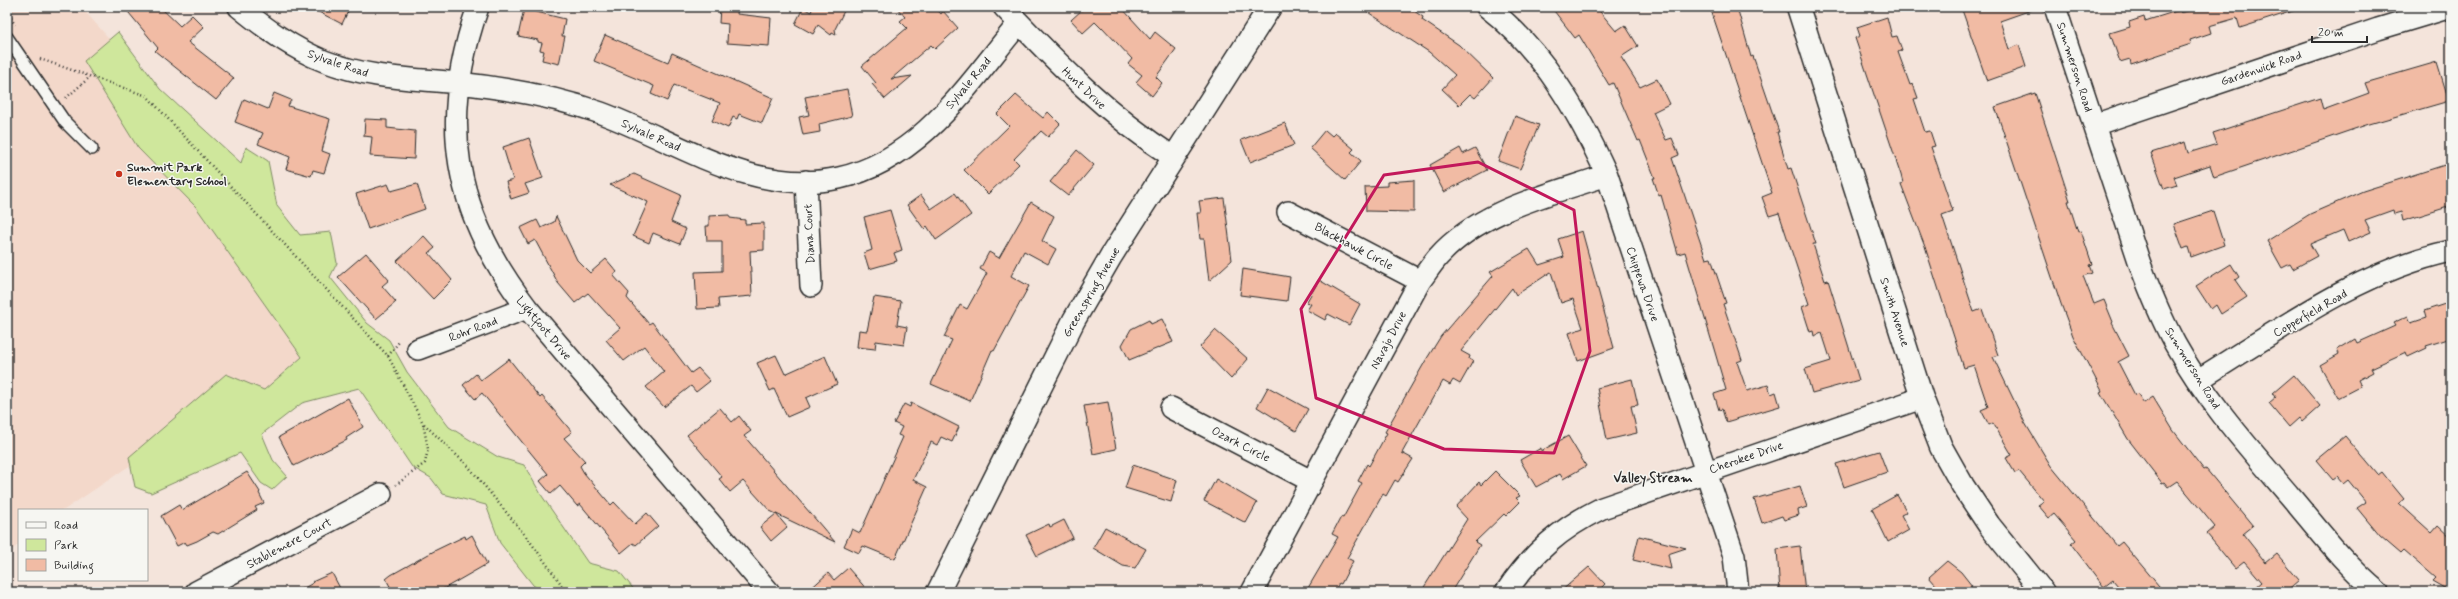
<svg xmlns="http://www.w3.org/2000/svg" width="2458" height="599" viewBox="0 0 2458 599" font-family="Mynerve,sans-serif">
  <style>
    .built { fill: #f3d8ca }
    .green { fill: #cfe79c; stroke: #7d8964 }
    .building { fill: #f1bba4; stroke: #2b2b2b }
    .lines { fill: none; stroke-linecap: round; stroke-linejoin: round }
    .lane-casing { stroke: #2b2b2b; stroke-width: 14 }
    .street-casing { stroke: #2b2b2b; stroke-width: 24 }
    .secondary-casing { stroke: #2b2b2b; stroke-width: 25 }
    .path { stroke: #2b2b2b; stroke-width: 2.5; stroke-dasharray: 1 3; stroke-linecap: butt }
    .lane { stroke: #f6f6f2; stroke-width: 11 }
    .street { stroke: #f6f6f2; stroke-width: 21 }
    .secondary { stroke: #f6f6f2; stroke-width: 22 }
    .marked { fill: none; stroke: #c2185b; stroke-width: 3; stroke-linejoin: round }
    .poi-dot { fill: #c8321e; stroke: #f6f6f2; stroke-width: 1.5 }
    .labels { text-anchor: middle; stroke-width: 3; stroke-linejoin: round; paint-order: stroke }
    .street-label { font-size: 12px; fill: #2b2b2b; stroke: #f6f6f2 }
    .poi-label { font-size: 12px; font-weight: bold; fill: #2b2b2b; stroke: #f6f6f2; text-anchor: start }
    .neighbourhood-label { font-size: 13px; font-weight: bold; fill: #2b2b2b; stroke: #f6f6f2 }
  </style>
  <rect width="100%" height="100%" fill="#f4e4db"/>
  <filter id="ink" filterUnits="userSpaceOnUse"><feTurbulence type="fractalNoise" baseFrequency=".025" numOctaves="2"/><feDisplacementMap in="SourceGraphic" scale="8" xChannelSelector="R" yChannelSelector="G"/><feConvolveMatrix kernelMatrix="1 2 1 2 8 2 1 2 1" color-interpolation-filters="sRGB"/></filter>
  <g filter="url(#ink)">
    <path class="built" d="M 7,7 L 81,7 L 380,342 L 150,452 L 64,510 L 19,510 L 19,544 L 7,554 Z"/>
    <path class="green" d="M 118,32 L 160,89 L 241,163 L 246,147 L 268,161 L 277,206 L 300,235 L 331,232 L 337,263 L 330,277 L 367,323 L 389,340 L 407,372 L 449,427 L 498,457 L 524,465 L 542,496 L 588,563 L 619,571 L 636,592 L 542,592 L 533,585 L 500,543 L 486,505 L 443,494 L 431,478 L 412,467 L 359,388 L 302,403 L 262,434 L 273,460 L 287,476 L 272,490 L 261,483 L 240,453 L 151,493 L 135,487 L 129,457 L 226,374 L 264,390 L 302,357 L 196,207 L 138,148 L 84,61 Z"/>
    <path class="building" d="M 124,7 L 160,7 L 180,26 L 192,15 L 204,27 L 188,42 L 234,78 L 216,100 L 155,51 L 158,48 Z
      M 309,7 L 350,7 L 342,24 Z
      M 720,7 L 738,7 L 737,14 L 771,18 L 769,46 L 727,43 L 728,24 L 719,23 Z
      M 813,7 L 846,7 L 835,29 L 836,35 L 832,33 L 831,35 L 818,25 L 813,34 L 795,24 L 803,8 L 811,12 Z
      M 896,7 L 935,7 L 941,14 L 943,11 L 958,28 L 935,49 L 931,45 L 891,79 L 912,76 L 885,99 L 872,84 L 876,83 L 862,66 L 907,28 L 900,21 L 905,17 Z
      M 1081,7 L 1121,7 L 1150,39 L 1155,32 L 1176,49 L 1156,77 L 1162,83 L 1152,96 L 1136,82 L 1142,75 L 1128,64 L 1132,59 L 1102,27 L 1101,28 L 1095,22 L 1083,33 L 1071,20 L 1083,9 Z
      M 1360,7 L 1408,7 L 1423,17 L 1422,20 L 1459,45 L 1493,78 L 1475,98 L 1470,94 L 1459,105 L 1442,89 L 1455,75 L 1429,52 Z
      M 1551,7 L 1596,7 L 1616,31 L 1625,25 L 1638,46 L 1621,57 L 1640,87 L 1657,79 L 1669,104 L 1653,112 L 1666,140 L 1672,138 L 1679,155 L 1672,158 L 1706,259 L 1711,258 L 1726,303 L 1723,304 L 1742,360 L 1737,362 L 1747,391 L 1768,385 L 1771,394 L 1776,392 L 1780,406 L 1726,422 L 1722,409 L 1719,410 L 1714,394 L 1726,390 L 1714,349 L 1685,252 L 1678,254 L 1661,195 L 1659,196 L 1653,178 L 1655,178 L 1640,140 L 1638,141 L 1613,83 L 1609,85 L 1579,35 L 1575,38 Z
      M 1721,7 L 1737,7 L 1751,57 L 1753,56 L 1779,132 L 1777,132 L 1788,169 L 1791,168 L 1816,244 L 1813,244 L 1825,281 L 1828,280 L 1859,380 L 1812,393 L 1805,369 L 1831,361 L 1822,333 L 1814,336 L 1813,331 L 1810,332 L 1802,307 L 1809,304 L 1779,213 L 1769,216 L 1762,197 L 1772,193 L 1711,10 Z
      M 1961,7 L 2034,7 L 2034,9 L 2000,21 L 2009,49 L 2019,45 L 2026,67 L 1987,81 Z
      M 2200,7 L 2296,7 L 2296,10 L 2240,28 L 2237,18 L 2209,26 L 2211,33 L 2190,40 L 2191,44 L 2131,64 L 2130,59 L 2120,62 L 2110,33 L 2130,27 L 2129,22 L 2144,17 L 2145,21 L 2180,10 L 2181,13 Z
      M 524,9 L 565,19 L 562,36 L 565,36 L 559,64 L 542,60 L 544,51 L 540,50 L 542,43 L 538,42 L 538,40 L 518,36 Z
      M 1887,17 L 1892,37 L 1897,36 L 1902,50 L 1898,52 L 1910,85 L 1913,84 L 1918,98 L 1914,99 L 1925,132 L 1930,131 L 1935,146 L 1931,147 L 1953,211 L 1942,215 L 1974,312 L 1982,309 L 1998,355 L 1993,357 L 2025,423 L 2051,466 L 2117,546 L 2122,542 L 2164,592 L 2123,592 L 2113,580 L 2104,587 L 2071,544 L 2076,540 L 2054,514 L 2049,518 L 2038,505 L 2044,501 L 2019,471 L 2015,473 L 2006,458 L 2012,455 L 1993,423 L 1989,425 L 1981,410 L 1988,407 L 1974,365 L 1964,368 L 1925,247 L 1901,184 L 1903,183 L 1901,175 L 1855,38 L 1860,36 L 1857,27 Z
      M 605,35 L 668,62 L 672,53 L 773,98 L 762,123 L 739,114 L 737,119 L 733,117 L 728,128 L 712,121 L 720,103 L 674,85 L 667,101 L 651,94 L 654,86 L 594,61 Z
      M 2437,62 L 2449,101 L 2366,125 L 2214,177 L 2210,165 L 2174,177 L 2177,185 L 2164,189 L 2151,153 L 2185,142 L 2188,153 L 2217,144 L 2213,133 L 2320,98 L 2323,110 L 2369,93 L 2365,83 Z
      M 847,89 L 852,116 L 819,124 L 820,132 L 803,135 L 799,117 L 809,115 L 805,97 Z
      M 274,93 L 291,100 L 288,106 L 330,119 L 322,151 L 330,154 L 324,173 L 313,170 L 311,176 L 286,169 L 290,157 L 258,144 L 263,133 L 235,122 L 244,99 L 268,109 Z
      M 2035,93 L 2070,201 L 2068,201 L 2078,232 L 2081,231 L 2092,264 L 2089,265 L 2092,273 L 2083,276 L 2094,304 L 2104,300 L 2113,322 L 2112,323 L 2129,356 L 2118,362 L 2135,395 L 2137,393 L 2144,403 L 2153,397 L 2173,430 L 2204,470 L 2206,469 L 2253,526 L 2243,534 L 2266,563 L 2277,554 L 2299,580 L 2285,592 L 2250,592 L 2262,582 L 2244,561 L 2235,568 L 2207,534 L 2215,527 L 2177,481 L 2168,487 L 2164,482 L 2162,483 L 2128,439 L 2100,392 L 2102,391 L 2073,336 L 2061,304 L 1995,107 Z
      M 1016,95 L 1043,118 L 1048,112 L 1060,124 L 1048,137 L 1041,131 L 1014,159 L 1019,164 L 988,194 L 964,170 L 1009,126 L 997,114 Z
      M 1515,116 L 1539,125 L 1520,169 L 1498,161 Z
      M 365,119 L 387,120 L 387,128 L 415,131 L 414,159 L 370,156 L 372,137 L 364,136 Z
      M 1285,123 L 1294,145 L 1250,162 L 1241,140 Z
      M 1325,130 L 1332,136 L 1335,133 L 1354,149 L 1351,152 L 1361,161 L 1345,180 L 1310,148 Z
      M 529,138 L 543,178 L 525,184 L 529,193 L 511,199 L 506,182 L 513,180 L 503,147 Z
      M 1460,148 L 1463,154 L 1475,148 L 1487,170 L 1444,192 L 1430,165 Z
      M 1077,150 L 1094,165 L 1068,196 L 1050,182 Z
      M 2451,163 L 2451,206 L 2403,221 L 2401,212 L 2394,214 L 2393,210 L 2365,220 L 2371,232 L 2348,242 L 2343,230 L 2310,244 L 2317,256 L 2293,269 L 2290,264 L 2282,268 L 2267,241 L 2310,214 L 2363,191 Z
      M 634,174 L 681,195 L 671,222 L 686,229 L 680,244 L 653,233 L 649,243 L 633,236 L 648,202 L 610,185 Z
      M 1414,180 L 1414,212 L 1366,211 L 1365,187 L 1387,186 L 1387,182 Z
      M 388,184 L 391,191 L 417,184 L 425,209 L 368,229 L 356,194 Z
      M 955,193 L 971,215 L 936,240 L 927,226 L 924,229 L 907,205 L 921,195 L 931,209 Z
      M 1224,198 L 1232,260 L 1209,281 L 1204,239 L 1200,239 L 1197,213 L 1201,213 L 1199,201 Z
      M 1031,202 L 1054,216 L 1042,241 L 1056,249 L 1048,264 L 1024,251 L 1011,276 L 1029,286 L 994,351 L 992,350 L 970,401 L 931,384 L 952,340 L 944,337 L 960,305 L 967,309 L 987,273 L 980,269 L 989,252 L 999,258 Z
      M 890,210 L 902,250 L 894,253 L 897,261 L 869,269 L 864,253 L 872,250 L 864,217 Z
      M 2213,211 L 2224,245 L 2191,257 L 2188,247 L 2183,249 L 2174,224 Z
      M 729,215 L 730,218 L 745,220 L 745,224 L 764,223 L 764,250 L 750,251 L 752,296 L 718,299 L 719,308 L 697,309 L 695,272 L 722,271 L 722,241 L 707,241 L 706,226 L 709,226 L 709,216 Z
      M 556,216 L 577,260 L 590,273 L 606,259 L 617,272 L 613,275 L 629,293 L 627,298 L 649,324 L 652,322 L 691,373 L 698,368 L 710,381 L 696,392 L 691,386 L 664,407 L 646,387 L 664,372 L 644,346 L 624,361 L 606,340 L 620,328 L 588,293 L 575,303 L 558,283 L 535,240 L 528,244 L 520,228 L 537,220 L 541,228 L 554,222 Z
      M 1582,231 L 1614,348 L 1578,361 L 1569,333 L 1583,328 L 1573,299 L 1561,303 L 1551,272 L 1516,295 L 1512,288 L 1461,351 L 1470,356 L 1469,359 L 1473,361 L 1460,384 L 1453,380 L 1450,385 L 1443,381 L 1437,392 L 1436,392 L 1402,453 L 1413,459 L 1398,482 L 1395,480 L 1386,496 L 1383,494 L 1347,558 L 1353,561 L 1341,584 L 1339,583 L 1334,592 L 1316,592 L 1308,588 L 1338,537 L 1332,534 L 1341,517 L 1343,518 L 1362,483 L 1358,481 L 1367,464 L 1369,466 L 1387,433 L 1385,432 L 1426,360 L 1441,336 L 1493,276 L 1490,272 L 1529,249 L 1539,265 L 1564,257 L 1558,239 Z
      M 424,236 L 435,248 L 429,253 L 452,280 L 433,299 L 397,261 Z
      M 366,253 L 389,280 L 382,286 L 396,302 L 376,319 L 338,277 Z
      M 2231,264 L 2239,277 L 2235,280 L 2247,297 L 2221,314 L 2216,305 L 2211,309 L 2196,286 Z
      M 1243,269 L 1290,277 L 1287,301 L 1240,295 Z
      M 1319,280 L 1360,304 L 1349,325 L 1328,314 L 1325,320 L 1307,310 L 1311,304 L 1306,303 Z
      M 874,297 L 901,301 L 897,325 L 907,327 L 904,345 L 876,341 L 875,349 L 857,347 L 859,330 L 867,331 Z
      M 2448,303 L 2451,311 L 2451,338 L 2426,346 L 2427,348 L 2408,357 L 2406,352 L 2371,368 L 2373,372 L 2358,380 L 2361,386 L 2338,398 L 2320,365 L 2339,354 L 2337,350 L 2355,339 L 2357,343 L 2395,326 L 2393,323 L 2408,316 L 2411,323 L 2426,318 L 2424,311 Z
      M 1162,319 L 1173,342 L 1129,360 L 1122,345 L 1131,329 L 1149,320 L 1151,324 Z
      M 1215,330 L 1248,359 L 1231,379 L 1200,347 Z
      M 776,355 L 785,374 L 825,356 L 837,384 L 806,398 L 810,407 L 787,417 L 774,389 L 770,391 L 757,363 Z
      M 509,359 L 540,398 L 542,396 L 572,432 L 564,438 L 585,461 L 580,466 L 584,473 L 611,505 L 614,502 L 635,524 L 647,513 L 658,526 L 636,545 L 633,543 L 621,553 L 580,504 L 577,506 L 560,486 L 551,494 L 540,481 L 548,474 L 482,393 L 475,399 L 463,385 L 476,374 L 481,380 Z
      M 2294,375 L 2320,406 L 2302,422 L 2299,418 L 2289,427 L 2269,403 L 2276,397 L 2273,393 Z
      M 1632,379 L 1638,405 L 1631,406 L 1637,433 L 1607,440 L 1597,388 Z
      M 1268,387 L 1308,409 L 1296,431 L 1257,407 Z
      M 348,398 L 363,427 L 346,438 L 347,440 L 294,466 L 279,437 Z
      M 1108,402 L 1116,449 L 1093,454 L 1084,406 Z
      M 911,403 L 959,427 L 952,442 L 941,437 L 937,445 L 931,442 L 913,480 L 927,487 L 895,559 L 863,546 L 859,553 L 844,546 L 852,529 L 860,533 L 903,437 L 898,435 L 902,427 L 894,423 L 904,404 L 910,407 Z
      M 720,408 L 732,422 L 739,416 L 751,431 L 744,436 L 835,542 L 770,511 L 743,481 L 730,492 L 719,479 L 722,477 L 687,435 Z
      M 1568,436 L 1586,466 L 1563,479 L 1560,474 L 1536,487 L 1520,460 L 1541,448 L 1541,451 Z
      M 2345,436 L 2378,475 L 2382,472 L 2390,482 L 2404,499 L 2399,503 L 2432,533 L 2438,526 L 2451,538 L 2451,592 L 2432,581 L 2435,578 L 2404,551 L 2401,554 L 2380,536 L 2357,508 L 2366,502 L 2348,480 L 2343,484 L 2337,477 L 2333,480 L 2316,460 Z
      M 1879,451 L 1887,472 L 1844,487 L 1836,464 Z
      M 1133,465 L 1177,480 L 1171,502 L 1125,488 Z
      M 1495,471 L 1520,496 L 1516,498 L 1520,502 L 1506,516 L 1504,514 L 1475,542 L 1480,545 L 1451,592 L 1421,592 L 1467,519 L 1456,507 L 1479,482 L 1481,485 Z
      M 247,472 L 260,492 L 259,493 L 264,503 L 255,507 L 257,510 L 218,534 L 213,532 L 197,541 L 187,545 L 185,542 L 177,546 L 161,516 L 179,505 L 182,510 Z
      M 1216,479 L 1257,503 L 1246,523 L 1204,501 Z
      M 1800,486 L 1807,507 L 1798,510 L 1799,515 L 1784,520 L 1782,516 L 1762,523 L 1754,499 Z
      M 1897,495 L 1907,512 L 1901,515 L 1909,530 L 1888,542 L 1872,509 Z
      M 776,514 L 787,527 L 771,541 L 760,527 Z
      M 1064,520 L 1073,538 L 1037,556 L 1026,535 L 1049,524 L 1050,527 Z
      M 1105,527 L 1146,549 L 1135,568 L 1123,566 L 1093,548 Z
      M 472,535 L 487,564 L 438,592 L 393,592 L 386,579 L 391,575 L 436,550 L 465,536 L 466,539 Z
      M 1639,536 L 1686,548 L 1668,554 L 1671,569 L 1633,560 Z
      M 1800,546 L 1805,592 L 1780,592 L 1777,549 Z
      M 1947,561 L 1961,572 L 1972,586 L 1964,592 L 1942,592 L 1929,577 Z
      M 1589,567 L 1605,584 L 1597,592 L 1560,592 Z
      M 848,568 L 869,592 L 807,592 L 828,573 L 834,580 Z
      M 332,573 L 342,592 L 297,592 L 313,583 L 312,582 Z"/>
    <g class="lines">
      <defs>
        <path id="lane" d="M 7,37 L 65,122 L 92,149"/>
        <path id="street" d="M 239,7 C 266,29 292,48 324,61 C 371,79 410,78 458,83 C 506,88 556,97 601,113 C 677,141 753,197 839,178 C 921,160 969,83 1019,23
          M 478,7 C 438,121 453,212 527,308 L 769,592
          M 1004,7 C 1058,64 1108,115 1173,157
          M 1487,7 C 1542,49 1579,113 1607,175 L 1734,556 L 1738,592
          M 2055,7 L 2140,264 C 2150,291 2161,318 2175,344 C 2206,400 2249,448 2290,496 C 2318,529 2344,564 2378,592
          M 2094,125 L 2378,29 L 2451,7
          M 806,181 L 811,286
          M 1288,212 L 1420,281
          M 418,349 L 527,308
          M 2198,380 C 2276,332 2361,270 2451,251
          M 1171,408 L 1311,481
          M 196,592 L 381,494
          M 1252,592 L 1420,281 C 1426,273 1432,264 1438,257 C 1481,209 1549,195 1607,175
          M 1506,592 C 1532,553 1561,528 1602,508 L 1922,398"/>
        <path id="secondary" d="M 1798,7 L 1922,398 L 1941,447 L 1963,486 L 1989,525 L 2043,592
          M 938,592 L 1074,320 L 1111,256 L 1270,7"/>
      </defs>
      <use href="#lane" class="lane-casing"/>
      <use href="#street" class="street-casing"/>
      <use href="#secondary" class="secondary-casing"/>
      <path class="path" d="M 7,11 L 15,25
        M 40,59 L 147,96 L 388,356 L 423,423 L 428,449 L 425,463 L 396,485
        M 7,67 L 11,72
        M 66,98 L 90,77
        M 388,356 L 399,342
        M 424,424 L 469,467 L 529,540 L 567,592"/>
      <use href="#lane" class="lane"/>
      <use href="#street" class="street"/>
      <use href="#secondary" class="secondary"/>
    </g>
  </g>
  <path class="marked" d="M 1478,162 L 1574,210 L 1590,351 L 1554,453 L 1444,449 L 1316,398 L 1301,309 L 1384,175 Z"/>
  <circle class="poi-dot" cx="119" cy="174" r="4"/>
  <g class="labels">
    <g class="street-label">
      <text transform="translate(338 63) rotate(19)" y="4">Sylvale Road</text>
      <text transform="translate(2075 67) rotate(72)" y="4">Summerson Road</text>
      <text transform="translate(2261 68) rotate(-19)" y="4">Gardenwick Road</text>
      <text transform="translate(968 83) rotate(-50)" y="4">Sylvale Road</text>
      <text transform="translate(1084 88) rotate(43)" y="4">Hunt Drive</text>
      <text transform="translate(651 135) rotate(24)" y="4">Sylvale Road</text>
      <text transform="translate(809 234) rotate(-93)" y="4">Diana Court</text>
      <text transform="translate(1354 246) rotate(28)" y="4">Blackhawk Circle</text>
      <text transform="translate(1643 284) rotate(71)" y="4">Chippewa Drive</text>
      <text transform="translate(1091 292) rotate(-60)" y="4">Greenspring Avenue</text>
      <text transform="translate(1895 312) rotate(72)" y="4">Smith Avenue</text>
      <text transform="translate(2310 313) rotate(-30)" y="4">Copperfield Road</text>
      <text transform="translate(544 328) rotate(50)" y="4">Lightfoot Drive</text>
      <text transform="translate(473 329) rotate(-21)" y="4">Rohr Road</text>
      <text transform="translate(1388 340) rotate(-62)" y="4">Navajo Drive</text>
      <text transform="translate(2193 368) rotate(58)" y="4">Summerson Road</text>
      <text transform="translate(1241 444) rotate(27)" y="4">Ozark Circle</text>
      <text transform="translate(1746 457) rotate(-19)" y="4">Cherokee Drive</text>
      <text transform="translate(289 543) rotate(-28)" y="4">Stablemere Court</text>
    </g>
    <g class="poi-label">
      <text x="127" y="171">Summit Park<tspan x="127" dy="14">Elementary School</tspan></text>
    </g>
    <g class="neighbourhood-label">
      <text x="1653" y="482">Valley Stream</text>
    </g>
  </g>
  <rect width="2458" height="599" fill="none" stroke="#f6f6f2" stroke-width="24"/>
  <rect x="12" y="12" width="2434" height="575" fill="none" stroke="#2b2b2b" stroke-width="1.5" filter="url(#ink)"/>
  <rect x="18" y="509" width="130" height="72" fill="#f6f6f2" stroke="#a5a5a2"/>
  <rect x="26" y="522" width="20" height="6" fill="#f6f6f2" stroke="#a5a5a2"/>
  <text x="54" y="529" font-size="12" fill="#2b2b2b">Road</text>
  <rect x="26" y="539" width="20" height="12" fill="#cfe79c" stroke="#a5a5a2"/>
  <text x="54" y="549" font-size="12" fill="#2b2b2b">Park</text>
  <rect x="26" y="559" width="20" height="12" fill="#f1bba4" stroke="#a5a5a2"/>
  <text x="54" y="569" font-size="12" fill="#2b2b2b">Building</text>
  <path d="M2312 36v6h55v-6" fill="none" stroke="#2b2b2b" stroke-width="2"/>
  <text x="2318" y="36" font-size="12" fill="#2b2b2b" stroke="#f6f6f2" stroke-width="3" paint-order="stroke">20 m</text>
</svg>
